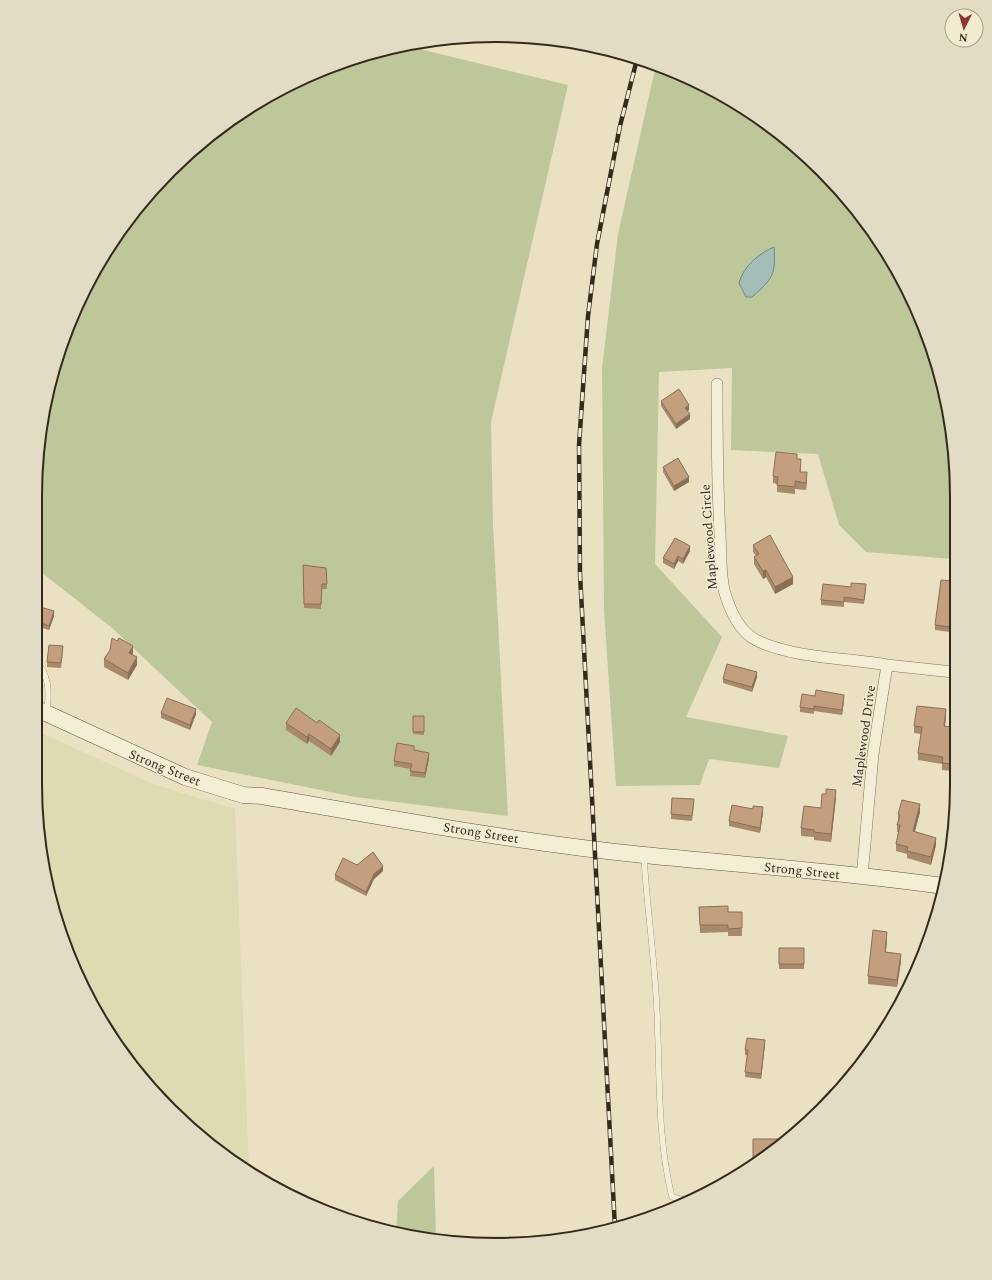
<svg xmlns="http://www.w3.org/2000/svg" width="992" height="1280" viewBox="0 0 992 1280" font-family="Spectral,serif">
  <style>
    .farmland { fill: #dedab2 }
    .green { fill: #bec799 }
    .water { fill: #a5bdb7; stroke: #6d8a85 }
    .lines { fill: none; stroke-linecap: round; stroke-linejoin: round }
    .lane-casing { stroke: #82735c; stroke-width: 6 }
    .street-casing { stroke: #82735c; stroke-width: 12 }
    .secondary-casing { stroke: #64543f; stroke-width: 17 }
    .lane { stroke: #f5eed6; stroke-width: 5.5 }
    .street { stroke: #f5eed6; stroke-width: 11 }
    .secondary { stroke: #f5eed6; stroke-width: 16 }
    .rail-casing { stroke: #342a1e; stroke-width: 4.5 }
    .rail { stroke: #f2ebd2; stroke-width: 3; stroke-dasharray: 9; stroke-linecap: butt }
    .wall { fill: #a9896c }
    .shaded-wall { fill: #896f58 }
    .building { fill: #c49f7d; stroke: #896f58 }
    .labels { text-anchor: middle; stroke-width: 3; stroke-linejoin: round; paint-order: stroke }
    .street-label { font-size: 13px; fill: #342a1e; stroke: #f2ebd2 }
    .rim { fill: none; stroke: #342a1e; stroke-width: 2 }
  </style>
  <rect width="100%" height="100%" fill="#eae1c3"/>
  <path class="farmland" d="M 35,730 L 153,784 L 235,809 L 249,1170 L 170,1110 L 97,1015 L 51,904 L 35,784 Z"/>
  <path class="green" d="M 403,45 L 568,85 L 491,422 L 493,524 L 508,816 L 355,797 L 197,765 L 212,722 L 112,628 L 36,568 L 36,466 L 59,348 L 83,292 L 130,215 L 192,150 L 240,113 L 320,70 Z
    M 656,65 L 673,70 L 752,113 L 822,170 L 879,240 L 932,348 L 953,436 L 953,559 L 866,552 L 839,525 L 818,454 L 731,450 L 732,368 L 659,372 L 655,564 L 722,637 L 686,717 L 788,736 L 779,768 L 709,759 L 700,785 L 616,786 L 604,610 L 602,368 L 618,234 Z
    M 434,1166 L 436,1237 L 396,1232 L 398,1201 Z
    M 511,1236 L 511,1244 L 496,1245 L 443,1238 Z"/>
  <path class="water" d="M 774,247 C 776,274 773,279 752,297 L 746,297 L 739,283 C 743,267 759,253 774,247 Z"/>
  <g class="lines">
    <defs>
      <path id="lane" d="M 35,660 C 50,675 49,692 47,712
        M 644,857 C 647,909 655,961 657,1012 C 660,1074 657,1137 672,1197 L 685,1200"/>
      <path id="street" d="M 717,384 C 717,434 717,483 720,533 C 721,552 720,572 724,590 C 729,608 739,631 756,640 C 791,658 848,658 887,665
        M 862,877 L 873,754 L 887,665 L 953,672"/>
      <path id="secondary" d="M 35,708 L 185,777 L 243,795 L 262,796 C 389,818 516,842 644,855 C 744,865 844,872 943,886"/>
    </defs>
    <use href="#lane" class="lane-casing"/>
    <use href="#street" class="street-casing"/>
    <use href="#secondary" class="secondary-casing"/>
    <use href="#lane" class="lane"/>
    <use href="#street" class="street"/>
    <use href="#secondary" class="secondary"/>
    <defs>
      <path id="rail" d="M 615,1228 L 580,574 L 579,445 L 588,316 L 597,244 L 620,126 L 637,59"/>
    </defs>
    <use href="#rail" class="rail-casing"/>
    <use href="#rail" class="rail"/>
  </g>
  <path class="wall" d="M 661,401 L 689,410 L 688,411 L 690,419 L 676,429 L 661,406 Z
    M 797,459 L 801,466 L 801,472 L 807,479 L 806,490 L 795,489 L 795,494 L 777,492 L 777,484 L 773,483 L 773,476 Z
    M 663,467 L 689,482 L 674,491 L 663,472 Z
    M 753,545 L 793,584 L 775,594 L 766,577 L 763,579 L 754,564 L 754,557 L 756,556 L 753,552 Z
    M 690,551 L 683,564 L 678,561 L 674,569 L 663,563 L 663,558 Z
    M 303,565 L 326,568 L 327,589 L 322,589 L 321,609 L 304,608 Z
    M 953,581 L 953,612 L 950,632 L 935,630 L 935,625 Z
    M 866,589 L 864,604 L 844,602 L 844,607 L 821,605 L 821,600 Z
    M 36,609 L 54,616 L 49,630 L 35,626 Z
    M 117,641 L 133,653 L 132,654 L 137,665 L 128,680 L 104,667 L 104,659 Z
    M 63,651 L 61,668 L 47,667 L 47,662 Z
    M 757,677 L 752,692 L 723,683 L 723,679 Z
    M 844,700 L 842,715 L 814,711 L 814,714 L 800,712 L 800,707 Z
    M 161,713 L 196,714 L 190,730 L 161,718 Z
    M 413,716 L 424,716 L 424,735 L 413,734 Z
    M 946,716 L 945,726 L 952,734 L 951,744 L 953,744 L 953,771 L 942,770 L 942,764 L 918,760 L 918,753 L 921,734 L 914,733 L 914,726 Z
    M 286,723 L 340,742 L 331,756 L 309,741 L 307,744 L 286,730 Z
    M 414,750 L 429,758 L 425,778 L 410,776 L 411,769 L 394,766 L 394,761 Z
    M 836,797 L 831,842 L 814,840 L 814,837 L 801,836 L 801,828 L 821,808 Z
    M 694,804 L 692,821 L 671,819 L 671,814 Z
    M 763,812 L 760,833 L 729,826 L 729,821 Z
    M 920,812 L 914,832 L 936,845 L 931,865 L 907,858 L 907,854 L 896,851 L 896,844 L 899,832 L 897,832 L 897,825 L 898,822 L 898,814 Z
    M 383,871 L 374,879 L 366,896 L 335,880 L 335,875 Z
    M 699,907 L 728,912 L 742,912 L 742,936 L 728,936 L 728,932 L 700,933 Z
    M 887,939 L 886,952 L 901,961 L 897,987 L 868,984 L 868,976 Z
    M 779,948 L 804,948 L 804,969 L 779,969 Z
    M 765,1044 L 761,1079 L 745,1077 L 747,1055 L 745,1055 L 745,1050 Z
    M 753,1139 L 781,1144 L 754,1166 L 753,1166 Z"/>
  <path class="shaded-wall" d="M 689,405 L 689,410 L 685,412 L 685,408 Z
    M 690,414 L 690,419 L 676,429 L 676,424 Z
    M 807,472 L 807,479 L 806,490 L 806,483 Z
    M 689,477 L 689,482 L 674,491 L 674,486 Z
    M 690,546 L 690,551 L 683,564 L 683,559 Z
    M 678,556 L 678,561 L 674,569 L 674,564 Z
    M 766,570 L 766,577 L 763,579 L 763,571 Z
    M 793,577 L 793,584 L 775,594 L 775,587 Z
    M 953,607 L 953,612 L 950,632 L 950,627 Z
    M 54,611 L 54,616 L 49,630 L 49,626 Z
    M 133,646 L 133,653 L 129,660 L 129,653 Z
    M 137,657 L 137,665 L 128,680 L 128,673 Z
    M 757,672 L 757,677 L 752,692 L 752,687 Z
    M 844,695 L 844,700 L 842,715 L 842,710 Z
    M 196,709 L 196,714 L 190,730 L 190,725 Z
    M 946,709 L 946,716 L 944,733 L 944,726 Z
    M 952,727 L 952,734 L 950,751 L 950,744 Z
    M 309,734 L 309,741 L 307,744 L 307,737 Z
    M 340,735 L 340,742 L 331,756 L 331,749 Z
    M 429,753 L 429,758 L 425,778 L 425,773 Z
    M 836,790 L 836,797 L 831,842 L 831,834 Z
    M 920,804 L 920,812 L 913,839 L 913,831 Z
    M 763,807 L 763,812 L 760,833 L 760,828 Z
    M 936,838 L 936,845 L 931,865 L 931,857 Z
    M 383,866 L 383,871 L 374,879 L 366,896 L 366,892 L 374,874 Z
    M 887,932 L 887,939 L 885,959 L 885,952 Z
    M 901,954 L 901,961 L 897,987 L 897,980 Z
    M 765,1040 L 765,1044 L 761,1079 L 761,1074 Z"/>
  <path class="building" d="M 679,389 L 689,405 L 685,408 L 690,414 L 676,424 L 661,401 Z
    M 776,452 L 797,454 L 797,459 L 801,459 L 800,472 L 807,472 L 806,483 L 795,481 L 795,487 L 777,485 L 778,477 L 773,476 Z
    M 678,458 L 689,477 L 674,486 L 663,467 Z
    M 770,535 L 793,577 L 775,587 L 766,570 L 763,571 L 754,557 L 759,554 L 753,545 Z
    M 675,538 L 690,546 L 683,559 L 678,556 L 674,564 L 663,558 Z
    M 303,565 L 326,568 L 327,584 L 322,584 L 321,604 L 304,604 Z
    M 941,580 L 953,581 L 953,607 L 950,627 L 935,625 Z
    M 851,583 L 866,584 L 864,600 L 844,597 L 844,602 L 821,600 L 823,584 L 851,587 Z
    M 37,606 L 54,611 L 49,626 L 36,621 L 36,609 Z
    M 112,638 L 117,641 L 119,638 L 133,646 L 129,653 L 137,657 L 128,673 L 104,659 L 110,650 Z
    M 49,645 L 63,646 L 61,663 L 47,662 Z
    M 727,664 L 757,672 L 752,687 L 723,679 Z
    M 816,690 L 844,695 L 842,710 L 814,706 L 814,709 L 800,707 L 802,694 L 815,696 Z
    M 167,698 L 196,709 L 190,725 L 161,713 Z
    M 917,706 L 946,709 L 944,726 L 952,727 L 950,744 L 953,744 L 953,764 L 942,763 L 943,757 L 918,753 L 922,727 L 914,726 Z
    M 296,708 L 317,723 L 319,720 L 340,735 L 331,749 L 309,734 L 307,737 L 286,723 Z
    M 413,716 L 424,716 L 424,732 L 413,732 Z
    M 397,743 L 414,746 L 414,750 L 429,753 L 425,773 L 410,771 L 412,764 L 394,761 Z
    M 826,789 L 836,790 L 831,834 L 814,832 L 814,830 L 801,828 L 804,806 L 821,808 L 822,794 L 826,794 Z
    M 672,798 L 694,799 L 692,816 L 671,814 Z
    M 902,800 L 920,804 L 913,831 L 936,838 L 931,857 L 907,851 L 908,847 L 896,844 L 900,825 L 897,825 L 900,815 L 898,814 Z
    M 732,805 L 753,809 L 753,806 L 763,807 L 760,828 L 729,821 Z
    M 373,852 L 383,866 L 374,874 L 366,892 L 335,875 L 343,858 L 357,865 Z
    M 728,906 L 728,912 L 742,912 L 742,928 L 728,929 L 728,925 L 700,925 L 699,907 Z
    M 873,930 L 887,932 L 885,952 L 901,954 L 897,980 L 868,976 Z
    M 779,948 L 804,948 L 804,964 L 779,964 Z
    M 747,1038 L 765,1040 L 761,1074 L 745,1072 L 748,1050 L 745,1050 Z
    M 753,1139 L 781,1139 L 781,1144 L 763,1159 L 753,1159 Z"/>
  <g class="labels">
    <g class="street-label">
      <text transform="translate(708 537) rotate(-94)" y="5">Maplewood Circle</text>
      <text transform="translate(863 736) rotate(-82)" y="5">Maplewood Drive</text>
      <text transform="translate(165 767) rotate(22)" y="5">Strong Street</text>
      <text transform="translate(481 832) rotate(9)" y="5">Strong Street</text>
      <text transform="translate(802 870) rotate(6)" y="5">Strong Street</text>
    </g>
  </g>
  <path d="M0 0H992V1280H0ZM496 42H496A454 454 0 0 1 950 496V784A454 454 0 0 1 496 1238H496A454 454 0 0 1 42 784V496A454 454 0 0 1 496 42Z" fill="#e3dcc4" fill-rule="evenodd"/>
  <path class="rim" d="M496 42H496A454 454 0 0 1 950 496V784A454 454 0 0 1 496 1238H496A454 454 0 0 1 42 784V496A454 454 0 0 1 496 42Z"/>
  <g transform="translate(964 28) rotate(185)"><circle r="19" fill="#f2ebd2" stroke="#a69e8a"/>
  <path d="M0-3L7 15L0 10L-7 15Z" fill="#8c3631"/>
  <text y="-6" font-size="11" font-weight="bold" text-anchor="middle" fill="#342a1e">N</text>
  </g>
</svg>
